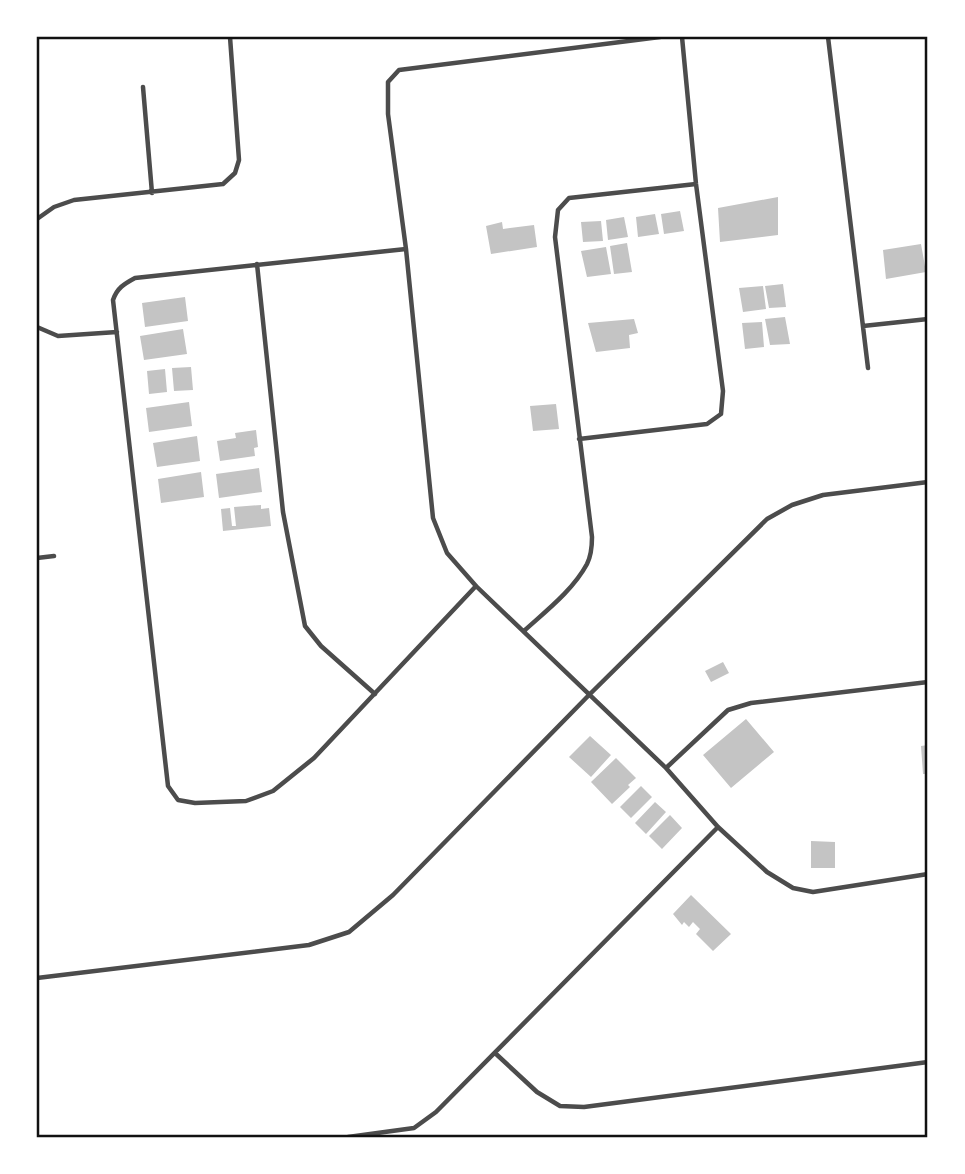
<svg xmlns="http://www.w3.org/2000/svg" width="965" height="1174" viewBox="0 0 965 1174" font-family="'Sofia Sans Condensed',sans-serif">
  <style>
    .building { fill: #c4c4c4 }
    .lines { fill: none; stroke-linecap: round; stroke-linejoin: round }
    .minor { stroke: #4c4c4c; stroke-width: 4.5 }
    .neatline { fill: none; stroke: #111; stroke-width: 2.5 }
  </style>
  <rect width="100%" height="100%" fill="#fff"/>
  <path class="building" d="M 778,197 L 778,235 L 720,242 L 718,208 Z
    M 680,211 L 684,231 L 664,234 L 661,214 Z
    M 655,214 L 659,234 L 638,237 L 636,217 Z
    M 624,217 L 628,237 L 608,240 L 606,220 Z
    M 601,221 L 603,241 L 583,242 L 581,222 Z
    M 502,222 L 503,229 L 534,225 L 537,247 L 491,254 L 486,226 Z
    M 627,243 L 632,272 L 614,274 L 610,246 Z
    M 921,244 L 926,272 L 886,279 L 883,250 Z
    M 606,247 L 611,274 L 587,277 L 581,251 Z
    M 783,284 L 786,307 L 769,308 L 765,286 Z
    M 763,286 L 766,309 L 743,312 L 739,288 Z
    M 185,297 L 188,321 L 145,327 L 142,303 Z
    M 785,317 L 790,344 L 770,345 L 765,319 Z
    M 634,319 L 638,333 L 629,335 L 630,348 L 596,352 L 588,323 Z
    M 762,322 L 764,347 L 745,349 L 742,323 Z
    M 183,329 L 187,354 L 144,360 L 140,336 Z
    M 191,367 L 193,390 L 174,391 L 172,368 Z
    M 165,369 L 167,392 L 149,394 L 147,371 Z
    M 189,402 L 192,426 L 149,432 L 146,408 Z
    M 556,404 L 559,429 L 533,431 L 530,406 Z
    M 256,430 L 258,447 L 254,448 L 255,456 L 220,461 L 217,441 L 236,438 L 235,433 Z
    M 197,436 L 200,461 L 157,467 L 153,443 Z
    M 259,468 L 262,492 L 219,498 L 216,474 Z
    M 201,472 L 204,497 L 161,503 L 158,479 Z
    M 261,505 L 261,509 L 269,508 L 271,526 L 223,531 L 221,509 L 230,508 L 232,526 L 236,526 L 234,507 Z
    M 723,662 L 729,673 L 711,682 L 705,671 Z
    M 746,719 L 774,752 L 731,788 L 703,755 Z
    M 590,736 L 611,755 L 591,777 L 569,757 Z
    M 928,745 L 928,774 L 923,774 L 921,746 Z
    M 616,758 L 636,778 L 628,785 L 630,787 L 612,804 L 591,782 Z
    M 641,786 L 652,797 L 631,818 L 620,807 Z
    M 655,802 L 666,812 L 646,834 L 635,823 Z
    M 670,815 L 682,828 L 662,849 L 649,836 Z
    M 811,841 L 835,842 L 835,868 L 811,868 Z
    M 691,895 L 731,934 L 713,951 L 696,934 L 700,929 L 693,922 L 689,927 L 684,922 L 682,925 L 673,914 Z"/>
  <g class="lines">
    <path class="minor" d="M 660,37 L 399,70 L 388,82 L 388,114 L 406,249 L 433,518 L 447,553 L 476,586 L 666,768 L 718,827 L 767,872 L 793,888 L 813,892 L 928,874
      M 828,37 L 868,368
      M 143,87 L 152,193
      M 37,219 L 54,207 L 74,200 L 223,184 L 235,173 L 239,160 L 230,37
      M 406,249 L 135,278 C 124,284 117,288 113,300 L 168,786 L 178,800 L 195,803 L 246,801 L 273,791 L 314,758 L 476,586
      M 257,264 L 283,512 L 305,626 L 321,646 L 375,694
      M 863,326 L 928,319
      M 37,327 L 58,336 L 117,332
      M 579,439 L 707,424 L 721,414 L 723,391 L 696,184 L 682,37
      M 37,558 L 54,556
      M 525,630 C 546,611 573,590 587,564 C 591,556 592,546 592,537 L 555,237 L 558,210 L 569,198 L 696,184
      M 666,768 L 728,710 L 751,703 L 928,682
      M 37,978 L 309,945 L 349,932 L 393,895 L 590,694 L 767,519 L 792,505 L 823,495 L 928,482
      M 495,1053 L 537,1092 L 560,1106 L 584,1107 L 928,1062
      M 348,1137 L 414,1128 L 436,1112 L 718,827"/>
  </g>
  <rect width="965" height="1174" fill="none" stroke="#ffffff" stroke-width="77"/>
  <rect x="38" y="38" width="888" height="1098" class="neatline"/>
</svg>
